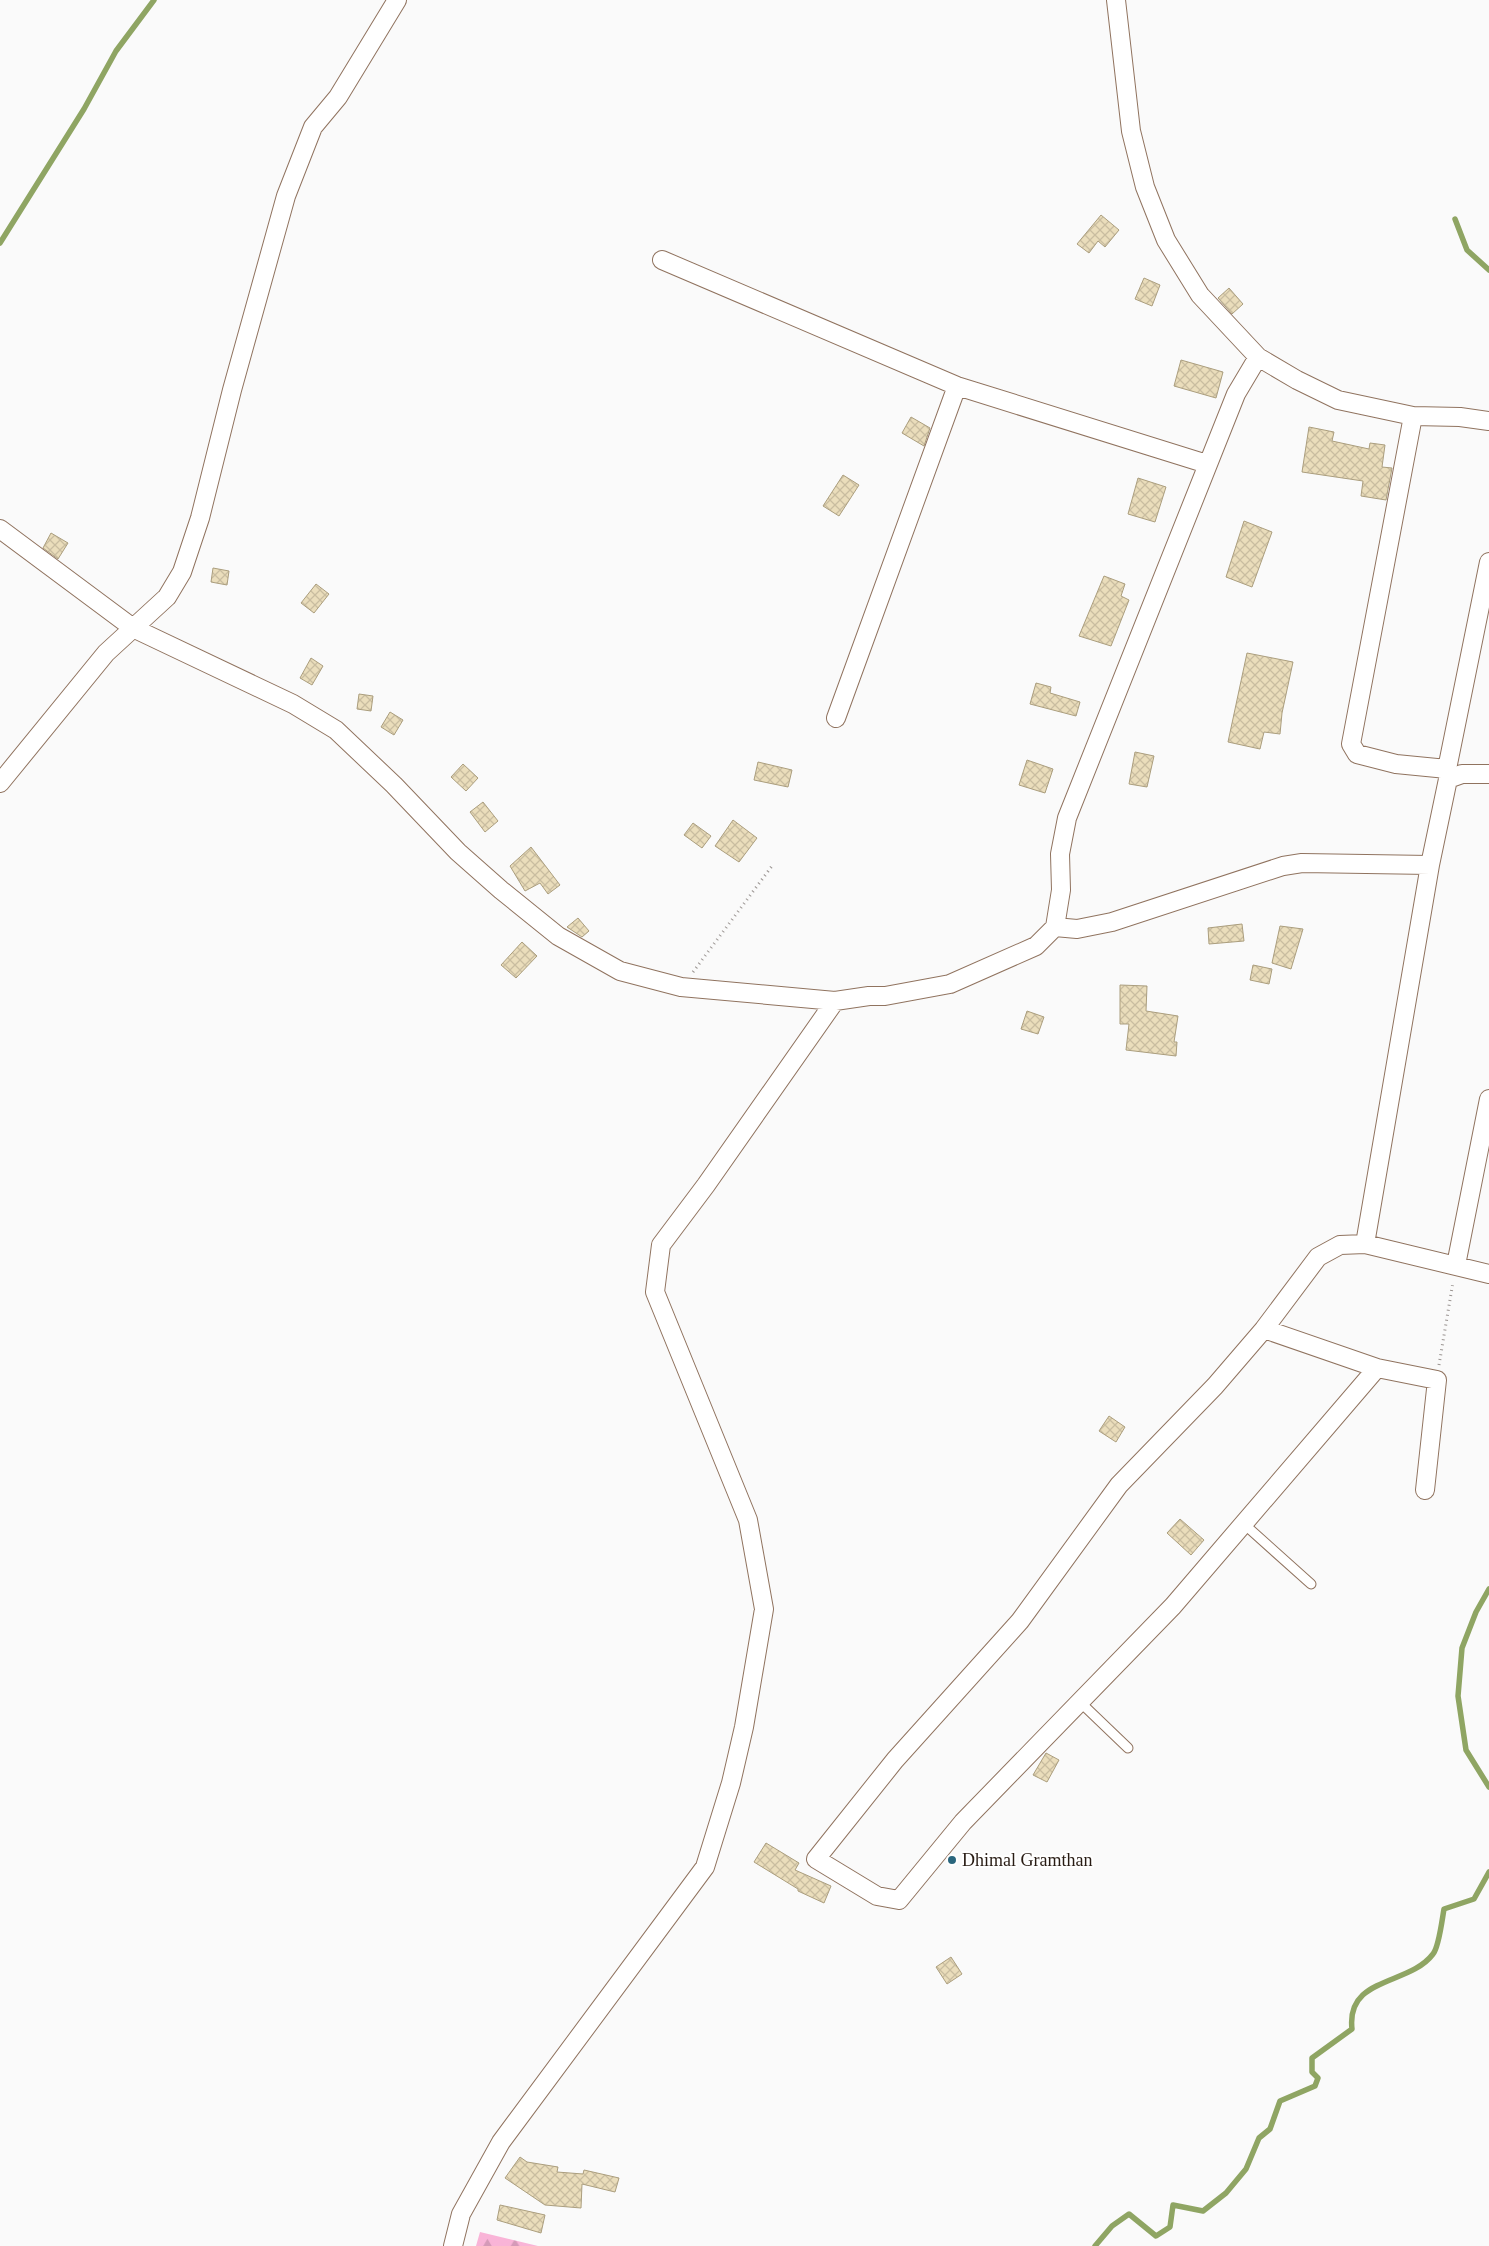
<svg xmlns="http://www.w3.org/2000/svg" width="1489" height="2246" viewBox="0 0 1489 2246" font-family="Georgia,serif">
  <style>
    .forest { fill: url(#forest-firs) }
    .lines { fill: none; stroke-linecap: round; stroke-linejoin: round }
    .stream { stroke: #8fa563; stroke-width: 5.5 }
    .building { fill: url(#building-cross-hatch); stroke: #ab9e7e }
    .lane-casing { stroke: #90735f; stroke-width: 11 }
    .street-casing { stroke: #90735f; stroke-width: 20 }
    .path { stroke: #9b9592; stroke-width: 3; stroke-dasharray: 1 4; stroke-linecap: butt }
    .lane { stroke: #fff; stroke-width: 9 }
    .street { stroke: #fff; stroke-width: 18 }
    .poi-dot { fill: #2a667d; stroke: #fff; stroke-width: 2 }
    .labels { text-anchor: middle; stroke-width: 4; stroke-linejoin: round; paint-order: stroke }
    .poi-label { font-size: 18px; fill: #281c14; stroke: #fff; text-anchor: start }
  </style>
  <defs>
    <pattern id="forest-firs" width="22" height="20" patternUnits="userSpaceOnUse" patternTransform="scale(1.25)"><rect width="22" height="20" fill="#f9b4d7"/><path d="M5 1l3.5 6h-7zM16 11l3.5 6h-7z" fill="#d59ab8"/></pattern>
    <pattern id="building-cross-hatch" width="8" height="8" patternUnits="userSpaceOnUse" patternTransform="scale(1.25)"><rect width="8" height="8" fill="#eaddbb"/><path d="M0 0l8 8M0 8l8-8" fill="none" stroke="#c9bda0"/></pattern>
  </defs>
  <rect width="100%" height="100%" fill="#fafafa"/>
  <path class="forest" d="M 480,2232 L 538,2246 L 476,2246 Z"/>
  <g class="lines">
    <path class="stream" d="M 1455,219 L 1467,250 L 1489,270
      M 0,243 L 84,109 L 116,51 L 154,0
      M 1489,1589 L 1476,1612 L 1462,1648 L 1458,1696 L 1466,1750 L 1489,1787
      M 1095,2246 L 1112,2226 L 1129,2214 L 1156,2236 L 1170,2227 L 1173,2205 L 1203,2211 L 1226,2193 L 1246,2169 L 1259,2138 L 1270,2129 L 1280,2101 L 1315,2086 L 1318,2078 L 1312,2072 L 1312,2058 L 1352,2029 C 1346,1976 1409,1986 1433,1954 C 1439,1947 1442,1920 1444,1909 L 1474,1899 L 1489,1872"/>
  </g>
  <path class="building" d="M 1101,215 L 1119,230 L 1105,247 L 1098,241 L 1089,253 L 1077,244 Z
    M 1144,278 L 1160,285 L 1152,306 L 1135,299 Z
    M 1229,288 L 1243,304 L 1232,314 L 1218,298 Z
    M 1181,360 L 1223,372 L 1216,398 L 1174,386 Z
    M 911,417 L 930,428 L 924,446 L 902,433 Z
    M 1309,427 L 1334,432 L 1332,441 L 1369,449 L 1370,443 L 1385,445 L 1382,467 L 1392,468 L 1386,500 L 1361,496 L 1363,481 L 1302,472 Z
    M 843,475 L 859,485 L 839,516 L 823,506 Z
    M 1138,478 L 1166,487 L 1155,522 L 1128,514 Z
    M 1244,521 L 1272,532 L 1252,587 L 1226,577 Z
    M 51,533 L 68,543 L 58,559 L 43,548 Z
    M 213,568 L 229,571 L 227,585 L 211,582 Z
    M 1104,576 L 1125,584 L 1121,596 L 1129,600 L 1111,646 L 1079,636 Z
    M 316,584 L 329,594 L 314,613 L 301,603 Z
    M 1247,653 L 1293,662 L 1282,713 L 1280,734 L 1264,732 L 1260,749 L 1228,742 Z
    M 311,658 L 323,666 L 312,685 L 300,678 Z
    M 1036,683 L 1051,687 L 1050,693 L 1080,702 L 1076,716 L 1030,704 Z
    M 359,694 L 373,696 L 371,711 L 357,709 Z
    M 390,712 L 403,720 L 394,735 L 381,727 Z
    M 1135,752 L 1154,756 L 1147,787 L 1129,784 Z
    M 1027,760 L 1053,769 L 1045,793 L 1019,785 Z
    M 758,762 L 792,770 L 788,787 L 754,780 Z
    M 463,764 L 478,778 L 466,791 L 451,777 Z
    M 483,802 L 498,821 L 485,832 L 470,812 Z
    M 733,820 L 757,838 L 739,862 L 715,846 Z
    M 693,823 L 711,836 L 702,848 L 684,835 Z
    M 531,847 L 560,885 L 548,894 L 540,883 L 525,891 L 510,866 Z
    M 578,918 L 589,931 L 582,937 L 567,927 Z
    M 1242,924 L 1244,941 L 1209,944 L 1208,928 Z
    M 1280,926 L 1303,929 L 1291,969 L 1272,963 Z
    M 522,942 L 537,956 L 516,978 L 501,965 Z
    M 1253,965 L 1272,969 L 1269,984 L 1250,980 Z
    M 1120,985 L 1147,986 L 1146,1011 L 1178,1016 L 1174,1042 L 1177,1042 L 1176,1056 L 1126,1050 L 1129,1024 L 1120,1024 Z
    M 1027,1011 L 1044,1017 L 1038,1034 L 1021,1029 Z
    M 1109,1416 L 1125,1427 L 1116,1442 L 1099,1431 Z
    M 1180,1519 L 1204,1540 L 1191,1555 L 1167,1533 Z
    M 1046,1753 L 1059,1760 L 1047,1782 L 1033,1775 Z
    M 766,1843 L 799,1863 L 795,1870 L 831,1886 L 824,1903 L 798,1891 L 798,1889 L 754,1862 Z
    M 951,1957 L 962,1974 L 947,1984 L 936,1967 Z
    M 520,2157 L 527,2162 L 558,2167 L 557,2172 L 583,2174 L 584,2170 L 619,2178 L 615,2192 L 582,2184 L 581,2208 L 545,2205 L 505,2178 Z
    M 500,2205 L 545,2215 L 541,2233 L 497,2220 Z"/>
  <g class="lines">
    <defs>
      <path id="lane" d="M 1244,1524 L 1311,1584
        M 1079,1701 L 1128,1748"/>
      <path id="street" d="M 1116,0 L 1131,131 L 1145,187 L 1166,240 L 1200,295 L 1258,357 L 1297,380 L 1338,400 L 1413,416 L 1460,417 L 1489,421
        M 662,260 L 957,386 L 1207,464
        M 1413,416 L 1351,744 L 1357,754 L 1396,764 L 1447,769
        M 0,529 L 133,628 L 293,704 L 336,730 L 394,785 L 458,852 L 501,890 L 558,936 L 620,971 L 681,987 L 835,1001 L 869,996 L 885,996 L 950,984 L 1036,946 L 1055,927 L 1061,890 L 1060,854 L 1067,818 L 1236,394 L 1258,357
        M 836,718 L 957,386
        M 1448,779 L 1447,769 L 1489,562
        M 0,783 L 106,653 L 167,597 L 182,572 L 200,518 L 232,390 L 286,196 L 313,127 L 338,97 L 397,0
        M 1055,927 L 1077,929 L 1112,922 L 1283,866 L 1302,863 L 1430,865
        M 1365,1244 L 1430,865 L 1448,779 L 1462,774 L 1489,774
        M 1456,1265 L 1489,1099
        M 1264,1329 L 1377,1368
        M 1425,1490 L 1437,1380 L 1377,1368 L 1173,1606 L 963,1822 L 899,1900 L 877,1896 L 816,1859 L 895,1760 L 1020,1621 L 1119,1485 L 1215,1386 L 1264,1329 L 1318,1257 L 1340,1245 L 1365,1244 L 1489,1274
        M 453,2246 L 461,2214 L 501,2142 L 705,1867 L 731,1783 L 744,1727 L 764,1609 L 748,1520 L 655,1292 L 661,1245 L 706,1185 L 835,1001"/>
    </defs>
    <use href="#lane" class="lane-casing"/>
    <use href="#street" class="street-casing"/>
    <path class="path" d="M 693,972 L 772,866
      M 1439,1365 L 1453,1282"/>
    <use href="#lane" class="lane"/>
    <use href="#street" class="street"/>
  </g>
  <circle class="poi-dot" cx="952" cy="1860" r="5"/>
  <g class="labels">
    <g class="poi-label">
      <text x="962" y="1866">Dhimal Gramthan</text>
    </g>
  </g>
</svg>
